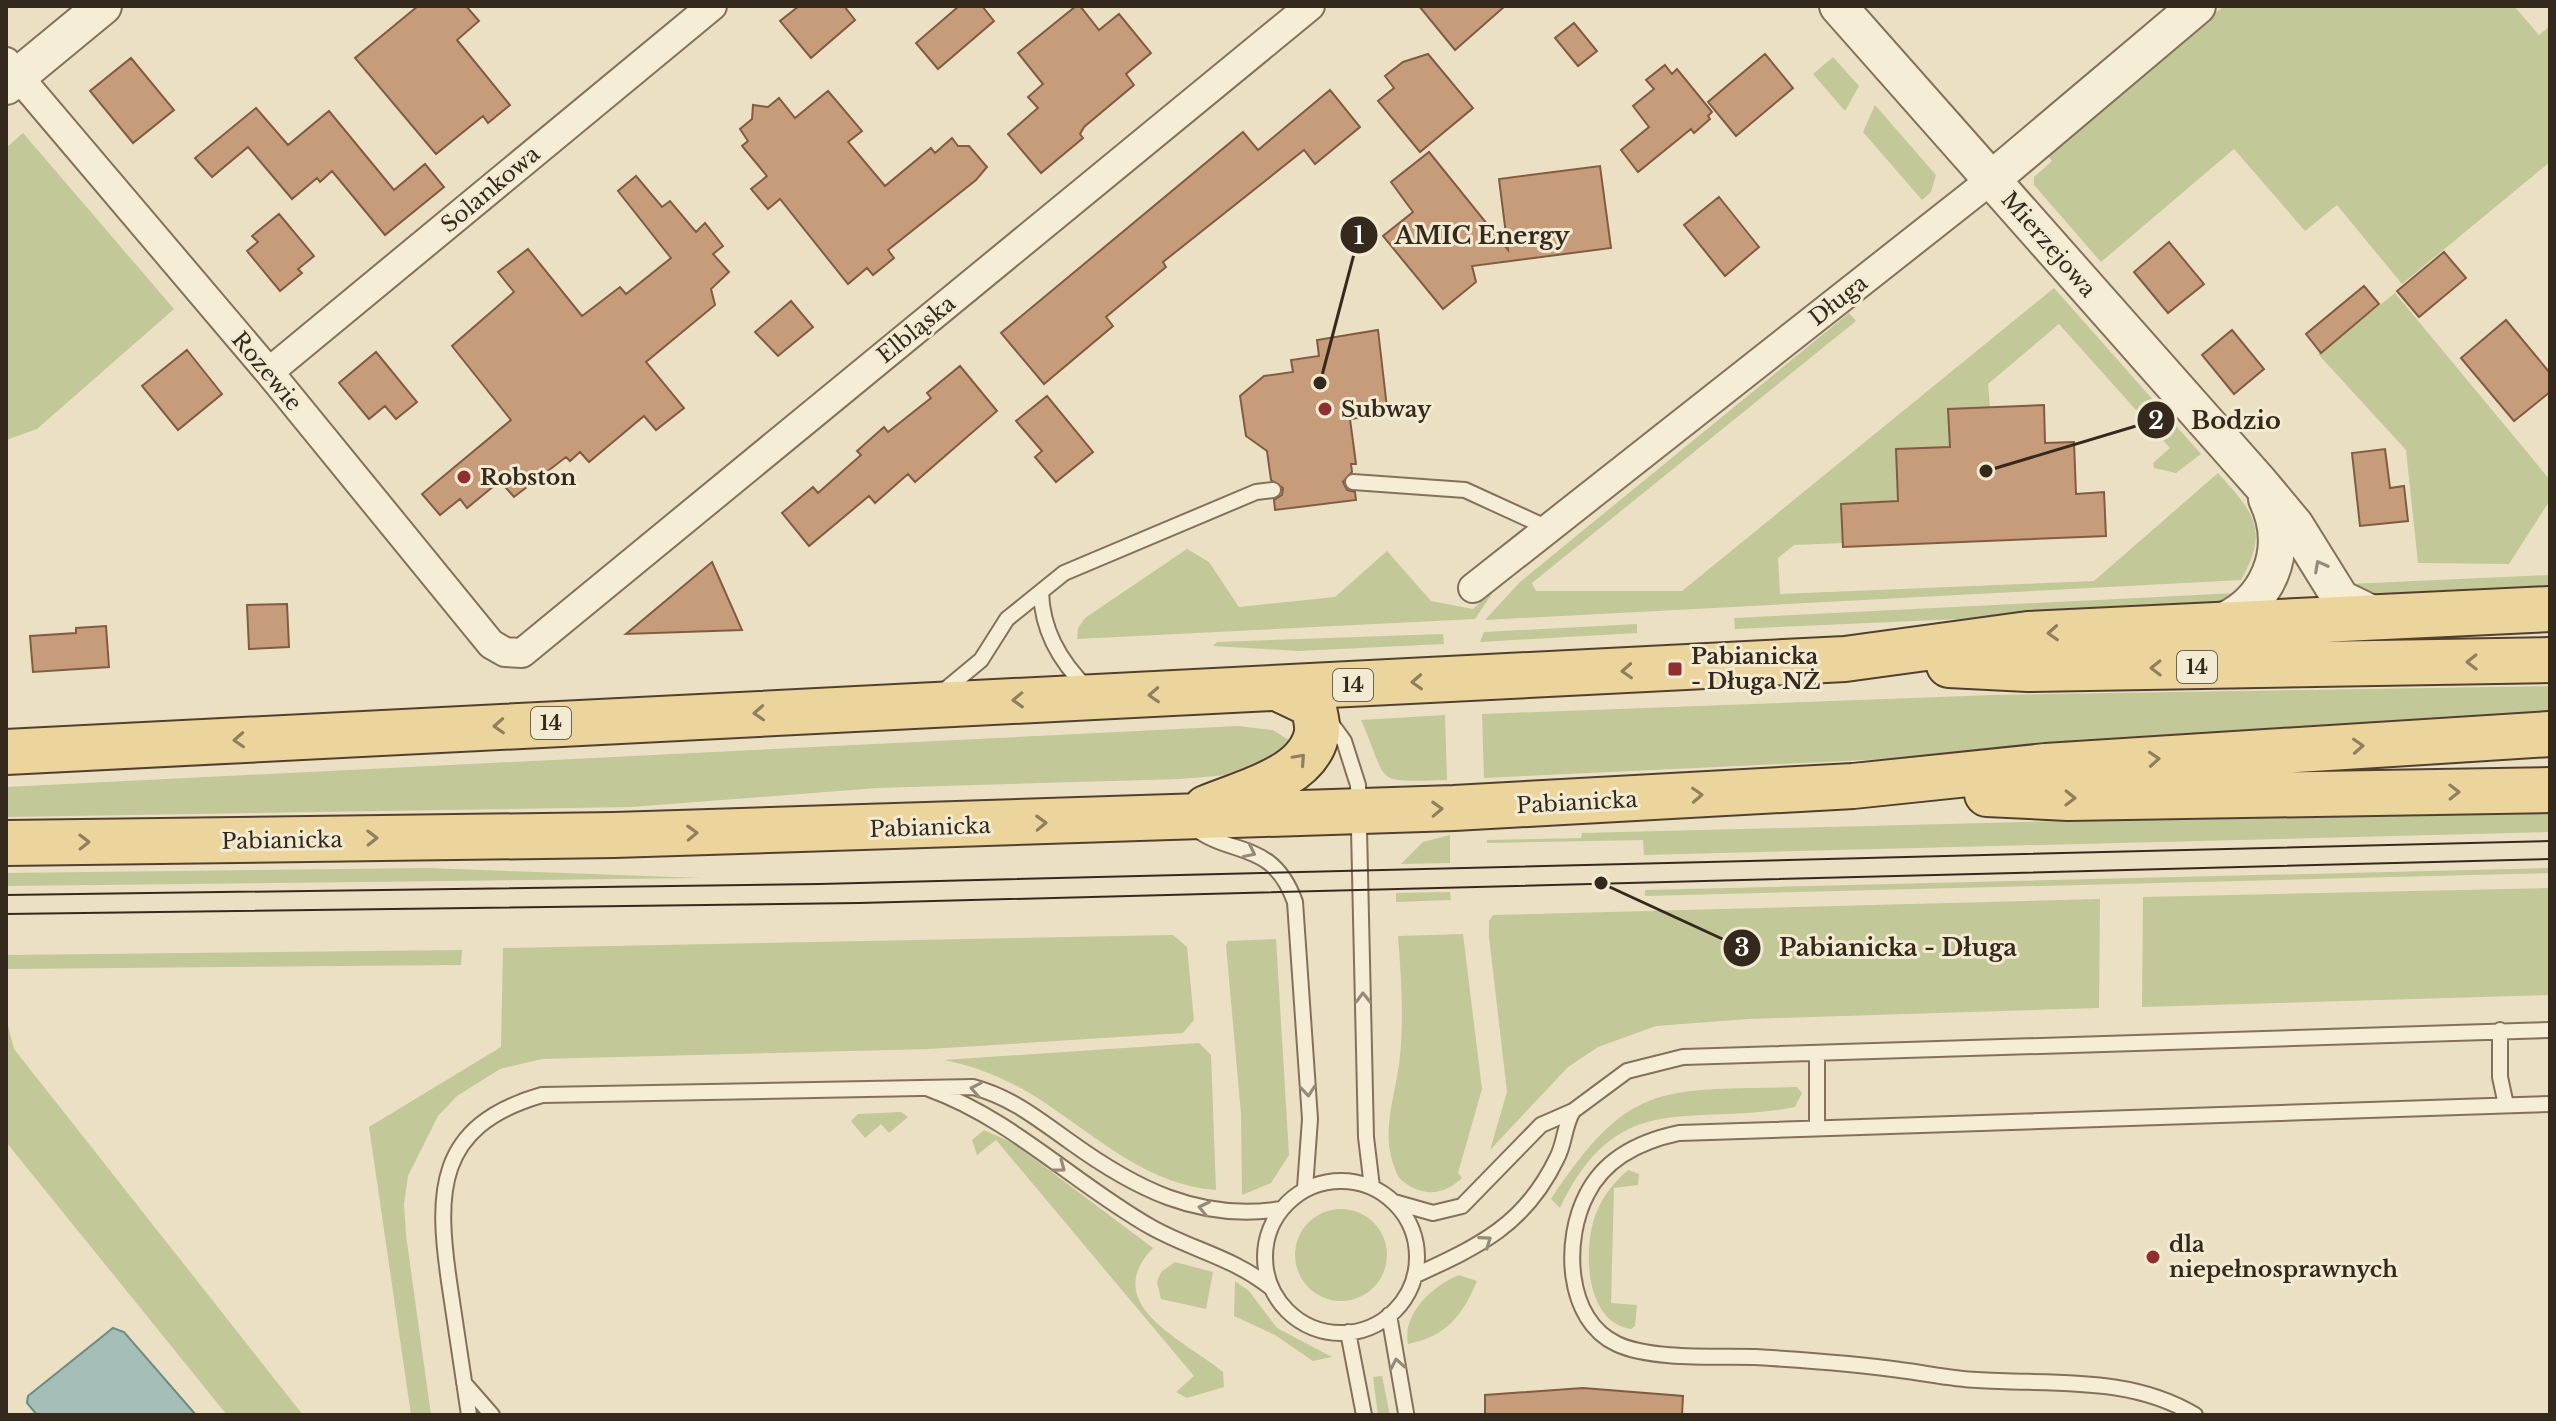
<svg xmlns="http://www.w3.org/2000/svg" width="2556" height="1421" viewBox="0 0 2556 1421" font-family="'Libre Baskerville',serif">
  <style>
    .green { fill: #c2c898 }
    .water { fill: #a5beb7; stroke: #6d8c84; stroke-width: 2 }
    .building { fill: #c79c7b; stroke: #825c42; stroke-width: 2 }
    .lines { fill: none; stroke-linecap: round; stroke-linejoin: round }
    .service-casing { stroke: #84715b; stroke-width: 18 }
    .minor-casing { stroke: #84715b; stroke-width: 32 }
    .tertiary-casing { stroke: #84715b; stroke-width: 40 }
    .primary-casing { stroke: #52402f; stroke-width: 48 }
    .service { stroke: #f6edd6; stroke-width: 14 }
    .minor { stroke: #f6edd6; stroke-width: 28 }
    .tertiary { stroke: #f6edd6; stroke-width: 36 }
    .primary { stroke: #ecd59d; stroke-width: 44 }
    .tram { stroke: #35291e; stroke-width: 2 }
    .oneway { stroke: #968b7a }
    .oneway2 { stroke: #907f5e }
    .poi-dot { fill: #8f2f2f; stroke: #f3ead2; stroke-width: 3 }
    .labels { text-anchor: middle; stroke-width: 6; stroke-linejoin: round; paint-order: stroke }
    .shield { fill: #f3ead2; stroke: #6e6354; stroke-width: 2 }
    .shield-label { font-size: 20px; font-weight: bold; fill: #35291e }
    .street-label { font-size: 22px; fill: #35291e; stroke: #f3ead2 }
    .poi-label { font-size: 22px; font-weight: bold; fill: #35291e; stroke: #f3ead2; text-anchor: start }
    .leader { fill: none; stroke: #35291e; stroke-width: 3 }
    .callout-dot { fill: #35291e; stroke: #f3ead2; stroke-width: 3 }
    .mark-label { font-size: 24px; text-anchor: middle; font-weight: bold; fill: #fff }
    .callout-label { font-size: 24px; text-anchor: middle; font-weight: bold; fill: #35291e; stroke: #f3ead2; stroke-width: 6; stroke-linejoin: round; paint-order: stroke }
  </style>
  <rect width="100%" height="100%" fill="#ebe0c3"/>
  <path class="green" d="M 2224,6 L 2514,6 L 2539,35 L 2550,26 L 2550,162 L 2402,284 L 2337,205 L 2305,231 L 2234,149 L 2101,262 L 2034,185 L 2034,177 L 2052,161 L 2046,153 Z
    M 1833,57 L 1859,86 L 1845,111 L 1813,74 Z
    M 1875,105 L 1936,175 L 1931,192 L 1922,200 L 1863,132 Z
    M 23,133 L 174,309 L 37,429 L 6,440 L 6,148 Z
    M 2054,288 L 2201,454 L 2176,473 L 2154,468 L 2153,463 L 2170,448 L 2059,324 L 1988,384 L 1990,407 L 1949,409 L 1950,447 L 1896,449 L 1898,501 L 1842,504 L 1843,543 L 1794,545 L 1778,558 L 1780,594 L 2094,581 L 2218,473 C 2253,512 2270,529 2241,580 L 1485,620 L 1520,582 L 1849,313 L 1856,321 L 1532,583 L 1536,591 L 1682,591 Z
    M 2395,293 L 2550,480 L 2550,500 L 2509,564 L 2418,563 L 2406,450 L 2318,354 Z
    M 1187,549 L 1209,562 L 1239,607 L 1335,597 L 1387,551 L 1431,601 L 1473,609 L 1498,585 L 1475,619 L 1077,639 L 1078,628 L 1085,618 Z
    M 2550,575 L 2550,589 L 2376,599 L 2349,584 Z
    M 2237,593 L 2221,604 L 2205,608 L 1735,629 L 1734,618 Z
    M 1637,624 L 1637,633 L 1480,642 L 1484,632 Z
    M 1443,634 L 1444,644 L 1298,651 L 1213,646 L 1217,642 Z
    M 2550,686 L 2550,716 L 1994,754 L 1484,778 L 1482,714 L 1993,695 Z
    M 1445,715 L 1447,780 C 1370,782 1390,785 1361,720 Z
    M 1238,726 L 1273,730 L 1298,746 L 1252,773 L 1180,779 L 877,788 L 631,807 L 6,817 L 6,787 Z
    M 2550,809 L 2550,832 L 1644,855 L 1643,840 L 1487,843 L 1487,840 L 1581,838 L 1582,833 Z
    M 1450,835 L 1450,863 L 1401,864 L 1423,842 Z
    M 427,868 L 703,878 L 6,886 L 6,873 Z
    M 2550,868 L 2550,873 L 1645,896 L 1645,890 Z
    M 2550,888 L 2550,995 L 2142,1007 L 2143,897 Z
    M 1450,892 L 1451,900 L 1396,902 L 1396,893 Z
    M 2100,899 L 2099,1008 L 1748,1019 L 1656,1026 L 1598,1047 L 1568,1067 L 1490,1150 L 1507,1092 L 1489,937 L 1489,921 L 1493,915 Z
    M 1463,934 L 1482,1089 L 1458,1173 L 1462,1178 C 1442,1197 1420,1197 1399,1178 C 1377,1135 1396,1099 1400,1056 C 1404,1017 1401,975 1398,936 Z
    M 1173,935 L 1187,947 L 1194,1020 L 1183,1033 L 929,1049 L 542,1059 L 500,1069 L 457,1096 L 438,1116 L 408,1176 L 404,1204 L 406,1235 L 431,1415 L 411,1415 L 369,1127 L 501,1047 L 503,948 Z
    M 1276,939 L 1289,1155 L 1271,1183 L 1242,1195 L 1241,1114 L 1226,945 L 1228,941 Z
    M 462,950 L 461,965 L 6,969 L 6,955 Z
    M 6,1018 L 14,1049 L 303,1415 L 227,1415 L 6,1142 Z
    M 1199,1043 L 1211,1055 L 1216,1190 C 1150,1185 1103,1142 1051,1107 C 1018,1084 984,1068 944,1060 Z
    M 1797,1087 L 1802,1093 L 1795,1107 C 1689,1128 1619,1085 1560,1208 L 1551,1199 C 1631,1078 1663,1091 1797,1087 Z
    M 901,1112 L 908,1117 L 889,1133 L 881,1124 L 865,1138 L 851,1121 L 858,1114 Z
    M 984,1130 L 1013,1143 L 1153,1248 C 1098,1305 1186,1341 1223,1372 L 1224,1387 L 1187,1398 L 1176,1392 L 1194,1376 L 996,1140 L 977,1155 L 972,1140 Z
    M 1628,1170 L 1639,1174 L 1638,1185 L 1614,1188 L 1611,1303 L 1637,1305 L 1635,1326 L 1631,1329 C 1585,1322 1583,1251 1595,1216 C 1602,1197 1613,1183 1628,1170 Z
    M1295 1255a46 46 0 1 1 92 0a46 46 0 1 1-92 0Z
    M 1175,1262 L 1213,1272 L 1206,1309 L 1161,1299 L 1157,1282 L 1161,1272 Z
    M 1459,1275 L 1477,1281 C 1462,1316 1447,1336 1408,1344 C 1402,1314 1432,1286 1459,1275 Z
    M 1235,1281 L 1249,1291 L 1277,1328 L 1332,1357 L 1313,1361 L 1275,1335 L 1234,1316 Z
    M 1382,1376 L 1390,1415 L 1378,1415 L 1373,1377 Z"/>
  <path class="water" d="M 113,1328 L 124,1332 L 196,1415 L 37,1415 L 27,1403 L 28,1396 Z"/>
  <path class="building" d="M 418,6 L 466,6 L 479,21 L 457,40 L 510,105 L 488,123 L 483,116 L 436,154 L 355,58 Z
    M 799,6 L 844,6 L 855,20 L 811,58 L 780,21 Z
    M 959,6 L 982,6 L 994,21 L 938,69 L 916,43 Z
    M 1076,6 L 1080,6 L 1099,30 L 1119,14 L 1151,53 L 1126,74 L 1134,85 L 1084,127 L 1080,134 L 1083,138 L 1041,173 L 1008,134 L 1038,108 L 1028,97 L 1043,84 L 1018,53 Z
    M 1419,6 L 1505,6 L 1455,50 Z
    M 1574,23 L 1597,51 L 1578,66 L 1555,38 Z
    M 1428,54 L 1473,108 L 1420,152 L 1378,101 L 1394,88 L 1385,76 L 1403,62 Z
    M 1765,54 L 1793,88 L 1736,136 L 1708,102 Z
    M 131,58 L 174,110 L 133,143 L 90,91 Z
    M 1665,65 L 1672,74 L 1677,69 L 1712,112 L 1708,116 L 1710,119 L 1694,133 L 1691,129 L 1638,172 L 1621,150 L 1649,127 L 1633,106 L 1654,89 L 1646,80 Z
    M 1330,90 L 1360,127 L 1315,164 L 1304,150 L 1163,262 L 1166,267 L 1106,317 L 1113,326 L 1044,384 L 1001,333 L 1243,132 L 1258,150 Z
    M 828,91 L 862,131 L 848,142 L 885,186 L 931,148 L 935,153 L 952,138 L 958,146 L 969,146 L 987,167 L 976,180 L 888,250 L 894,258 L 873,275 L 867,268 L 848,284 L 780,199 L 768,209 L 751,189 L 767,176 L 742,146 L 748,141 L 740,129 L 752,119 L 753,105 L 768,107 L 779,98 L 795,118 Z
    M 256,108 L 288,145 L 329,111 L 394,190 L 425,164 L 444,187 L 385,235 L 332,171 L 320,182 L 317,178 L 292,199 L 248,147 L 212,177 L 195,158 Z
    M 1429,152 L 1508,250 L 1499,179 L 1600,166 L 1611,248 L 1472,266 L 1476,282 L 1443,309 L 1383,236 L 1413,212 L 1391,182 Z
    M 636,176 L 662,207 L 670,201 L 696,232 L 705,223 L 723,246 L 713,254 L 729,272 L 711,289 L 715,305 L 646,362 L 684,408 L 656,430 L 644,416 L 589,462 L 580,452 L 570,461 L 566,457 L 514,497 L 500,481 L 467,508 L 460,499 L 440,515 L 422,494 L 511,420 L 452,346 L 514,292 L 498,272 L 528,249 L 582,316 L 620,287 L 626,294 L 671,258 L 618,191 Z
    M 1719,197 L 1759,247 L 1725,276 L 1684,225 Z
    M 279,214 L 314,256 L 298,269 L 302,273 L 280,291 L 247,251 L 258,242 L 252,236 Z
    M 2169,242 L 2204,284 L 2168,313 L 2134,272 Z
    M 2444,252 L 2466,278 L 2419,317 L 2397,291 Z
    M 2364,286 L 2379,304 L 2321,353 L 2306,334 Z
    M 791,301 L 813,327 L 778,356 L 755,332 Z
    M 2506,320 L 2550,373 L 2550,392 L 2514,421 L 2461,358 Z
    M 1378,330 L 1387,408 L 1380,415 L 1350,419 L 1356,464 L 1351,464 L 1352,472 L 1343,482 L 1347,490 L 1355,492 L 1356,500 L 1275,510 L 1274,500 L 1282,495 L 1283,488 L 1271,480 L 1267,451 L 1246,436 L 1240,396 L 1264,376 L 1293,372 L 1291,360 L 1319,356 L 1317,340 Z
    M 2232,330 L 2264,369 L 2234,394 L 2202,355 Z
    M 187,350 L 222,394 L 178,430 L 142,386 Z
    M 376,352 L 417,402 L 396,419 L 385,406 L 369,419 L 339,383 Z
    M 960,366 L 997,411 L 915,482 L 908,474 L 875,503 L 869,496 L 809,546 L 782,513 L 813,487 L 818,493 L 861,455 L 857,451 L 884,427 L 888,432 L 931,398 L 927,393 Z
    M 1047,396 L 1093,452 L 1056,482 L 1035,457 L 1042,451 L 1016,421 Z
    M 2044,405 L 2045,443 L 2074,442 L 2076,494 L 2104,492 L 2106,536 L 1843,547 L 1841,504 L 1898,501 L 1896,449 L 1950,447 L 1948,409 Z
    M 2385,449 L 2390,488 L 2404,486 L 2408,521 L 2360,526 L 2352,453 Z
    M 712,562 L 742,630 L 626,634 Z
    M 287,604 L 289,647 L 249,649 L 247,605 Z
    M 106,626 L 109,667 L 33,672 L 30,636 L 76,633 L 76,628 Z
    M 1583,1388 L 1683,1396 L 1682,1415 L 1485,1415 L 1485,1395 Z"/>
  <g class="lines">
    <defs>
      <path id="service" d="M 1353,482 L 1465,490 L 1548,528
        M 1041,592 C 1042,630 1060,662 1088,689
        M 940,694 L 981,660 L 1007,619 L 1064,573 L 1256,492 L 1273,490
        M 1328,719 L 1344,741 L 1358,785 L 1366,1137 L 1372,1187
        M 1192,826 C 1231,858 1272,838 1295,902 L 1310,1119 L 1305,1188
        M 2500,1030 L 2500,1077 L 2506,1105
        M 929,1089 C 1012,1119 1075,1184 1151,1227 C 1192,1250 1232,1257 1270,1287
        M 1817,1127 L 1817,1053
        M1265 1257a76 76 0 1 1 152 0a76 76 0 1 1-152 0Z
        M 1394,1202 L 1433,1213 L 1462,1206 L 1541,1125 L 1573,1111 L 1627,1071 L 1683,1057 L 2550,1030
        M 1416,1275 C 1479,1246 1525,1225 1557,1158 C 1565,1143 1564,1126 1573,1111
        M 1389,1315 L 1406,1413
        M 1348,1332 L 1364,1415
        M 464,1383 L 492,1415
        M 469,1415 C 463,1373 456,1330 450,1288 C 436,1194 434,1126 542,1095 L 973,1087 C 1011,1097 1038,1119 1069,1141 C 1134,1188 1199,1222 1281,1209
        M 2195,1415 C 2129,1375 2051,1385 1977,1380 C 1952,1379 1925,1373 1900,1370 C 1852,1363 1804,1360 1755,1357 C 1717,1356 1651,1360 1617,1344 C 1565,1320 1563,1239 1587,1194 C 1605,1158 1641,1141 1679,1133 L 2550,1104"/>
      <path id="minor" d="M 6,62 L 269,372 L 491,644 L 505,652 L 522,653 L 1310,6
        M 269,372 L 712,6
        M 1473,588 L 1992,179"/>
      <path id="tertiary" d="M 1838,6 L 2260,483 L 2295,525 L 2341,599 L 2376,616
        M 6,86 L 103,6
        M 1992,179 L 2197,6
        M 2214,625 C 2269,606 2291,549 2267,499"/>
      <path id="primary" d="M 1949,665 L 2028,669 L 2550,660
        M 6,752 L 1845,659 L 2028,634 L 2550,609
        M 1987,794 L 2068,798 L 2550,790
        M 1206,808 C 1241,793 1305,779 1316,737 C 1319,727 1315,714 1313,705 L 1277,688
        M 6,843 L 614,835 L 1454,808 L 1853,786 L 2046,766 L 2550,734"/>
    </defs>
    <use href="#service" class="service-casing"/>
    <use href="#minor" class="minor-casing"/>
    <use href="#tertiary" class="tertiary-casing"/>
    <use href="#primary" class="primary-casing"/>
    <use href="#service" class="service"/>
    <use href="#minor" class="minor"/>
    <use href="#tertiary" class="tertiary"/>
    <use href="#primary" class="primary"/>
    <path class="tram" d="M 6,895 L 819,884 L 2550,841
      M 6,914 L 859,903 L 2550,859"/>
  </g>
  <defs><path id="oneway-chevron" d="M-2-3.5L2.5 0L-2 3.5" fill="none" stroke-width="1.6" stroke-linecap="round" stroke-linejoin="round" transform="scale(2)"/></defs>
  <g class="oneway">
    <use href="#oneway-chevron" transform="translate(2320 566) rotate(-118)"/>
    <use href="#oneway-chevron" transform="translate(1250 852) rotate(26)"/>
    <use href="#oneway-chevron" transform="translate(1363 998) rotate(-91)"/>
    <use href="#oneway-chevron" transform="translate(976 1089) rotate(-169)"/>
    <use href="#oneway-chevron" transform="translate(1308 1091) rotate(85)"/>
    <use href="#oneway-chevron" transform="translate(1060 1167) rotate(37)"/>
    <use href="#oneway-chevron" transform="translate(1204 1208) rotate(-168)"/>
    <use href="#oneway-chevron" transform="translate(1486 1241) rotate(-35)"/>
    <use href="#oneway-chevron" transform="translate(1397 1364) rotate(-100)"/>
  </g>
  <g class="oneway2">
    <use href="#oneway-chevron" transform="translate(2053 633) rotate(177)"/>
    <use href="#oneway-chevron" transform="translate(2472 662) rotate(179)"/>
    <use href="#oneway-chevron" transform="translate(2156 668) rotate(179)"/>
    <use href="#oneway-chevron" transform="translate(1627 671) rotate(177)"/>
    <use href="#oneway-chevron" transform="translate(1417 682) rotate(177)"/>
    <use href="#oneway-chevron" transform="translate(1154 695) rotate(177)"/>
    <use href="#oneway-chevron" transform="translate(1018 700) rotate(178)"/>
    <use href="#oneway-chevron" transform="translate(759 713) rotate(177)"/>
    <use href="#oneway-chevron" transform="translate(499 726) rotate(177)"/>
    <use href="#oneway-chevron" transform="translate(239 740) rotate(177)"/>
    <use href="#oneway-chevron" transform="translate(2358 746) rotate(-3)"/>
    <use href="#oneway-chevron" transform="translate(1300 759) rotate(-48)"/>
    <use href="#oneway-chevron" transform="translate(2154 759) rotate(-4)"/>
    <use href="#oneway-chevron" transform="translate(2454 792) rotate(-1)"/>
    <use href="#oneway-chevron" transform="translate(1697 795) rotate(-3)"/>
    <use href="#oneway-chevron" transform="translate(2070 798) rotate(1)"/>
    <use href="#oneway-chevron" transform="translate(1437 809) rotate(-2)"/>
    <use href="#oneway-chevron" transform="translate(1041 823) rotate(-2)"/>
    <use href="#oneway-chevron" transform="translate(692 833) rotate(-2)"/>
    <use href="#oneway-chevron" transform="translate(372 838) rotate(-1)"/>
    <use href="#oneway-chevron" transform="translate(84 842) rotate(-1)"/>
  </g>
  <g class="poi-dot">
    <circle cx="1325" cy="409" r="8"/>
    <circle cx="464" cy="477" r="8"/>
    <rect x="1667" y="661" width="16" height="16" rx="4"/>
    <circle cx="2153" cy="1257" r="8"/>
  </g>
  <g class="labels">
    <g class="shield">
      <rect x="2177" y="651" width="40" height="32" rx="6"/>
      <rect x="1333" y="669" width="40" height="32" rx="6"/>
      <rect x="531" y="707" width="40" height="32" rx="6"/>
    </g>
    <g class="shield-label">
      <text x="2197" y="674">14</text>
      <text x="1353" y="692">14</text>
      <text x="551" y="730">14</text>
    </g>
    <g class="street-label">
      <text transform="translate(490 189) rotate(-40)" y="8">Solankowa</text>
      <text transform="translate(2049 244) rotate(49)" y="8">Mierzejowa</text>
      <text transform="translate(1838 300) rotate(-38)" y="8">Długa</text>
      <text transform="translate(916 329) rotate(-39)" y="8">Elbląska</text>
      <text transform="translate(267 371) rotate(50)" y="8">Rozewie</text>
      <text transform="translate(1577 802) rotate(-3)" y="8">Pabianicka</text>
      <text transform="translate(930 827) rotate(-2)" y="8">Pabianicka</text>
      <text transform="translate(282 840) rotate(-1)" y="8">Pabianicka</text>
    </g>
    <g class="poi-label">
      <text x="1341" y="417">Subway</text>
      <text x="480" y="485">Robston</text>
      <text x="1691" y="664">Pabianicka<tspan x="1691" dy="25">- Długa NŻ</tspan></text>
      <text x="2169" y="1252">dla<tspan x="2169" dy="25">niepełnosprawnych</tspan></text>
    </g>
  </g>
  <path class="leader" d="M1320 383L1359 235M1986 471L2156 420M1601 883L1742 948"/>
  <g class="callout-dot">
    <circle cx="1320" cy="383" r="8"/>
    <circle cx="1986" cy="471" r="8"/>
    <circle cx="1601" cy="883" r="8"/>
    <circle cx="1359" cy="235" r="20"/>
    <circle cx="2156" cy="420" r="20"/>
    <circle cx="1742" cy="948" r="20"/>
  </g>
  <g class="mark-label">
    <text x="1359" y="244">1</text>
    <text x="2156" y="429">2</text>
    <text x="1742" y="956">3</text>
  </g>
  <g class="callout-label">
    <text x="1482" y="244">AMIC Energy</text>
    <text x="2236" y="429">Bodzio</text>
    <text x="1898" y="956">Pabianicka - Długa</text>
  </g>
  <rect width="2556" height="1421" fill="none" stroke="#35291e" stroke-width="16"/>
</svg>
